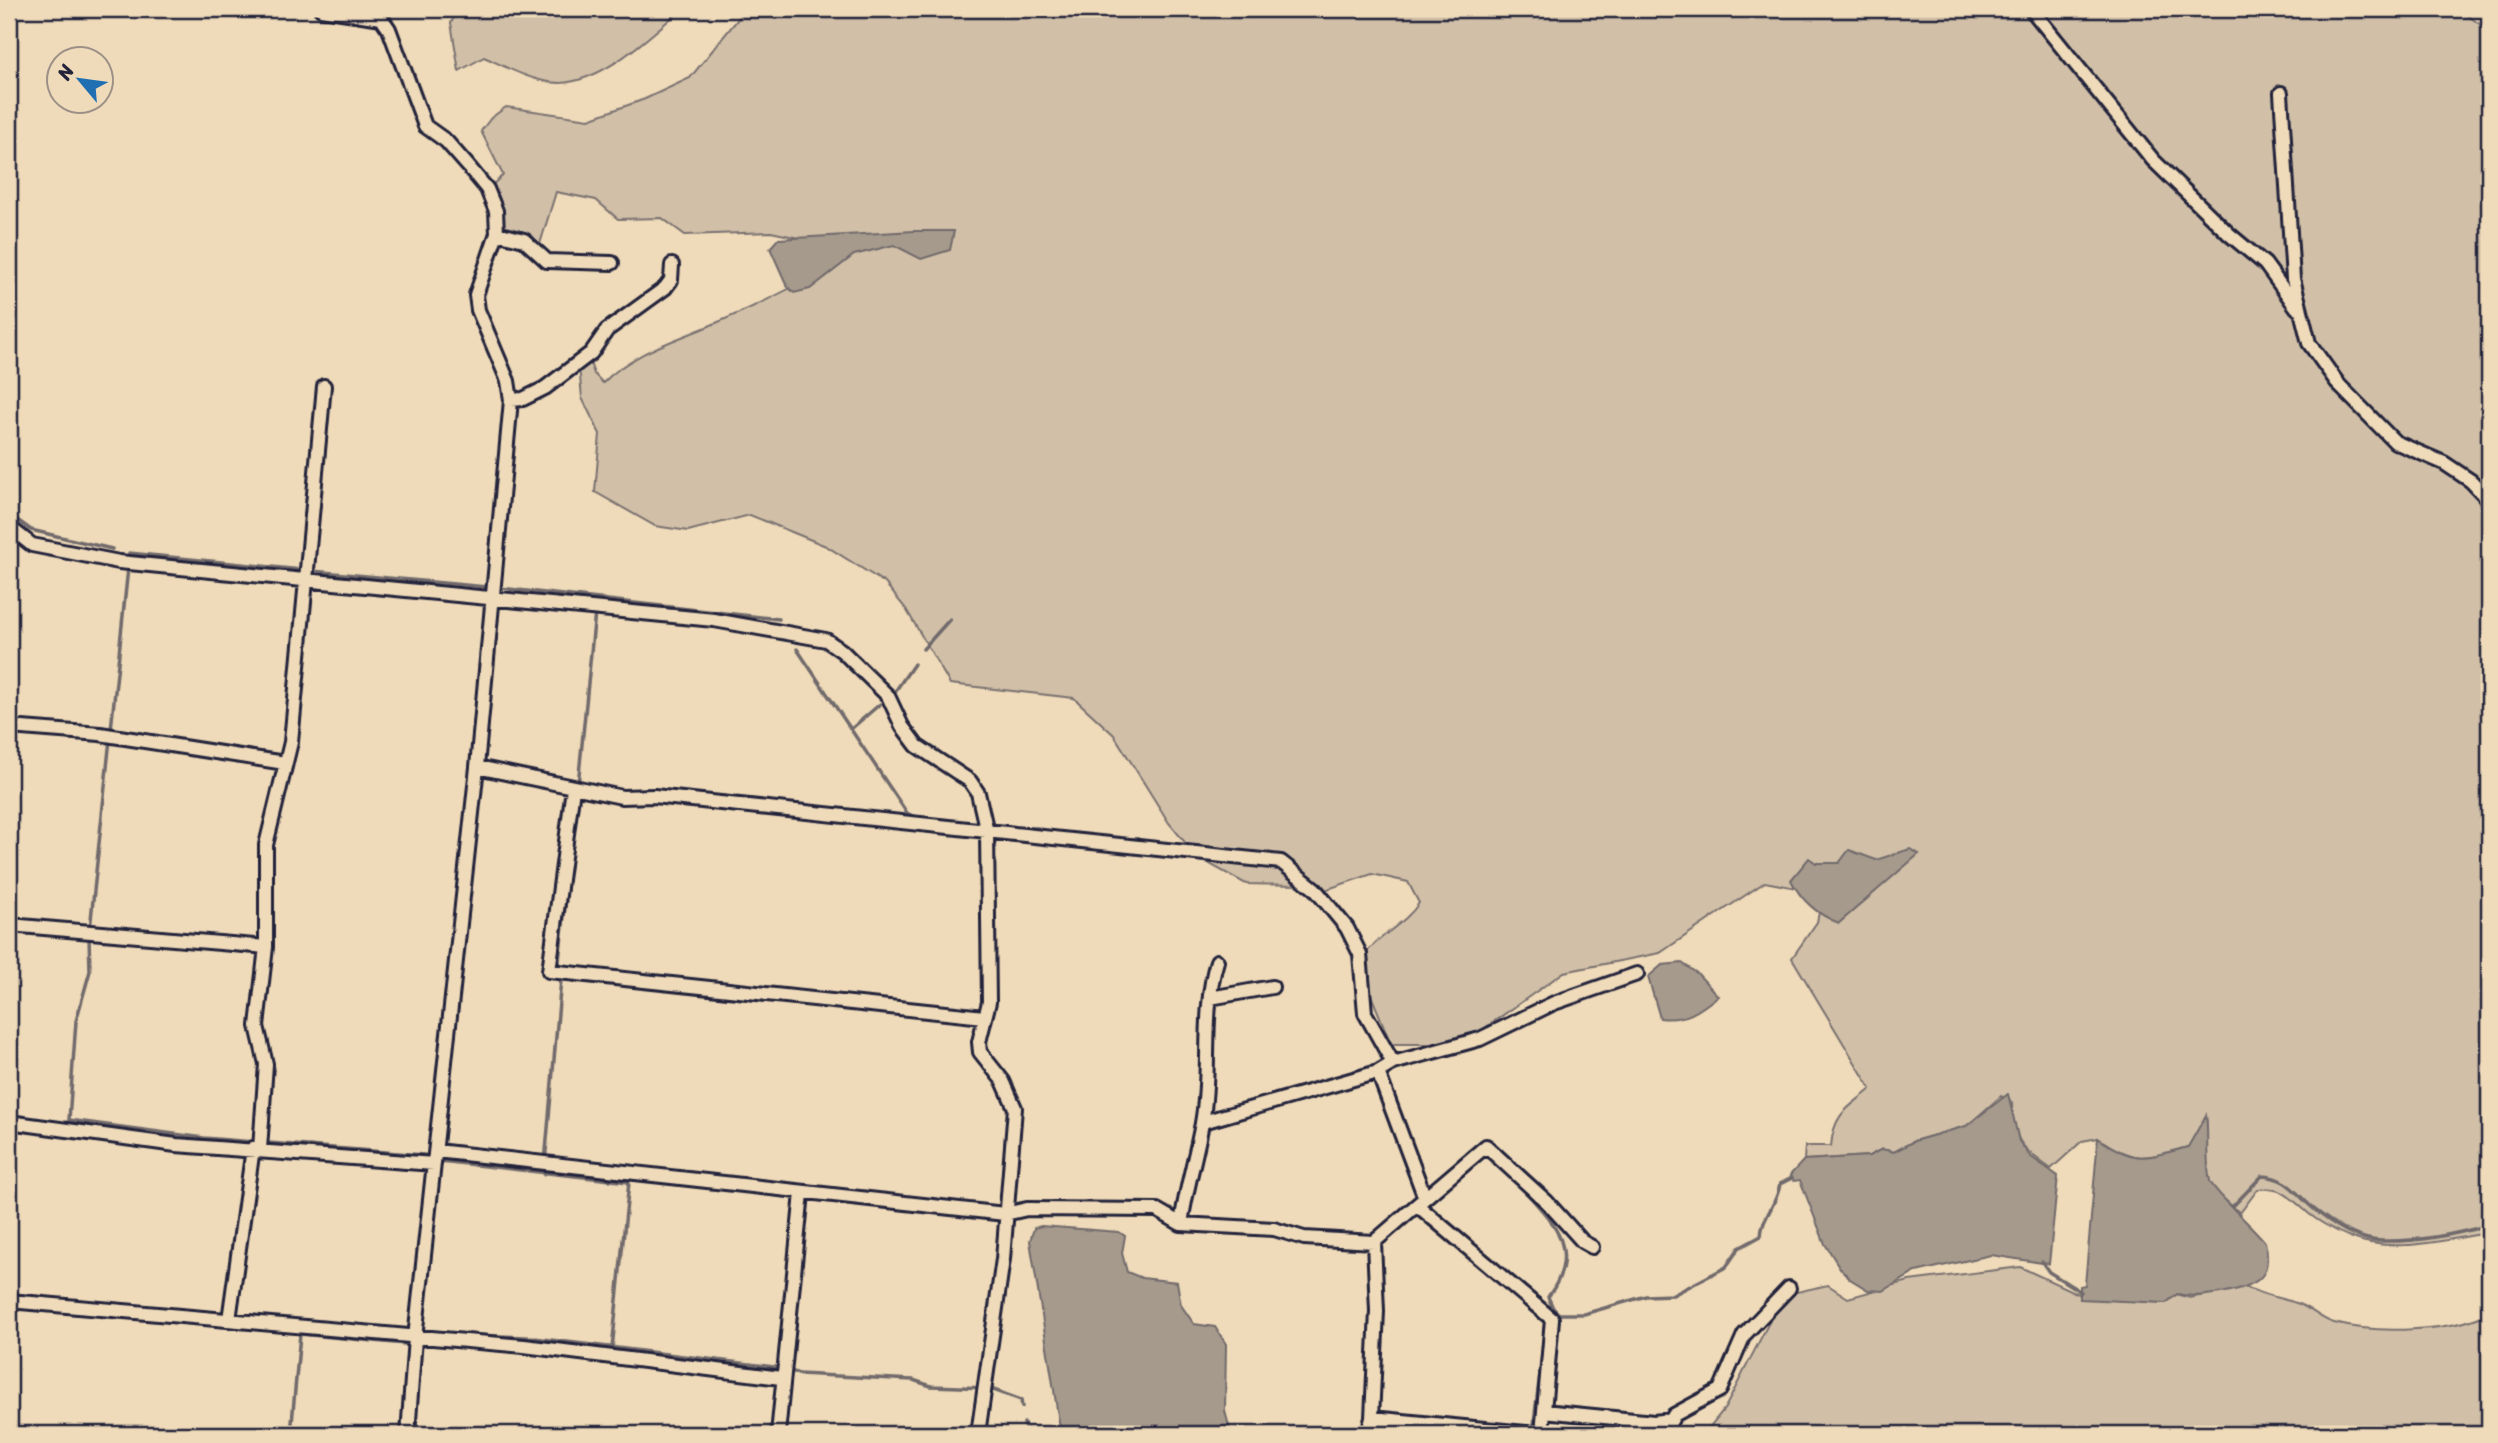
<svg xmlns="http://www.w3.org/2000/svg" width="2498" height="1443" viewBox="0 0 2498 1443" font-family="Sriracha,sans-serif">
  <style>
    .green { fill: #d1c0a7; stroke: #7a7171; stroke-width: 2 }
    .water { fill: #a69a8c; stroke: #716a6c; stroke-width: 2 }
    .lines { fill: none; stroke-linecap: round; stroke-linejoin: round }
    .stream { stroke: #716a6c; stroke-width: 3.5 }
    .minor-casing { stroke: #22223b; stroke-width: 18 }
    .minor { stroke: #efdbb9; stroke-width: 12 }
  </style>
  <rect width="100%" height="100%" fill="#efdbb9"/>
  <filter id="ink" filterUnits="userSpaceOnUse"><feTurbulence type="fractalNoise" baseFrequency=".0143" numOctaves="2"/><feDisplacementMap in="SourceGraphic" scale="14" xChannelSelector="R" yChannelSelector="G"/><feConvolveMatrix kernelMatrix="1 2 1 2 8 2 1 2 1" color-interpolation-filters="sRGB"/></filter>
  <g filter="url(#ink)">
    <path class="green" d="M 458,9 L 682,9 C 649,36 606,81 560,83 C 535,83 506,67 484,57 L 459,71 L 451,23 Z
      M 746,9 L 2459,9 L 2489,31 L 2489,1233 C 2445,1239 2393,1255 2350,1237 C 2337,1232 2319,1222 2308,1213 C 2290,1198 2284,1187 2258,1189 L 2240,1213 C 2231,1205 2218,1195 2211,1185 C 2204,1172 2209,1133 2206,1117 L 2188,1147 C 2145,1158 2137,1165 2098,1138 L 2082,1141 L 2051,1169 C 2022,1148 2013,1142 2012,1103 L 2001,1096 L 1967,1126 L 1914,1141 L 1894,1152 L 1882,1149 L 1869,1156 L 1804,1160 L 1805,1146 L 1831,1146 C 1834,1113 1847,1109 1871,1089 L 1792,958 L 1817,922 L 1823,893 L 1765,882 L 1660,953 L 1564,972 L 1462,1044 L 1391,1044 L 1369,990 L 1366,953 C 1382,933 1405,924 1419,903 L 1408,882 L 1372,874 L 1322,891 L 1300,885 L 1246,884 L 1197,857 L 1169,823 L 1114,735 L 1074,698 L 950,684 L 906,609 L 885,583 L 826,546 L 750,515 L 688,531 L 655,526 L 595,492 L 600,434 L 582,398 L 579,366 L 589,360 L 594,374 L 603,383 C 632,352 678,340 716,323 C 759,305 800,284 841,261 L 832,245 L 771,232 L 685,235 L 662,218 L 618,219 L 596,200 L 556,192 L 540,244 L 501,229 L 490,187 L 503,175 L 481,131 L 491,118 L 506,107 L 589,119 L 645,99 L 690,78 Z
      M 2020,1267 L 2081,1295 L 2080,1298 L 2166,1303 L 2177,1294 L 2190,1298 L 2245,1286 C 2262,1296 2278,1297 2296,1303 C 2310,1307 2321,1320 2334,1323 C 2377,1334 2450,1332 2489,1313 L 2489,1434 L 1704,1434 L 1725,1408 L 1783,1295 L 1828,1285 L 1848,1298 L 1909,1281 Z"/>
    <path class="water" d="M 914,231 L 954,231 L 950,250 L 921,259 L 894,245 L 854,255 L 810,289 L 794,293 L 787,286 L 770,248 L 778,239 Z
      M 1910,849 L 1919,854 L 1839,923 C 1818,915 1801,900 1791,880 L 1809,858 L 1816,863 L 1839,863 L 1849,850 L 1876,860 Z
      M 1682,963 L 1698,974 L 1718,996 C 1698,1012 1686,1021 1660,1018 L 1648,977 L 1662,965 Z
      M 2008,1094 L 2019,1141 L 2030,1156 L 2058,1176 L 2049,1264 L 1991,1255 L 1916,1272 L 1883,1291 L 1868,1290 L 1850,1279 L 1840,1268 L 1825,1244 L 1800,1180 L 1794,1181 L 1790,1175 L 1804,1160 L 1869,1156 L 1882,1149 L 1894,1152 L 1914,1141 L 1966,1126 Z
      M 2206,1115 C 2209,1137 2205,1159 2210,1181 C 2212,1190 2256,1230 2265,1242 C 2268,1254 2269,1271 2259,1279 C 2244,1292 2195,1299 2177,1294 L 2166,1303 L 2080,1299 L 2080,1286 L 2085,1285 L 2098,1138 C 2136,1165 2146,1158 2188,1147 Z
      M 1041,1226 L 1119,1232 L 1125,1236 L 1122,1253 L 1127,1272 L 1142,1278 L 1177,1282 L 1181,1305 L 1194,1324 L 1215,1327 L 1226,1344 L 1225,1411 L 1231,1434 L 1061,1434 L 1030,1241 L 1034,1228 Z"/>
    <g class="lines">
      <path class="stream" d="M 9,514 L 31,530 L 112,549
        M 129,553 L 302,570
        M 312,571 L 487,587
        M 500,588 L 779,619
        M 797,649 L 907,813 L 916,818
        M 923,649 L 950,619
        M 894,693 L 914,664
        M 851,729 L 880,704
        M 578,785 L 595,612
        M 1011,828 L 1038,828 L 1044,832
        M 1065,833 L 1097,837
        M 1110,838 L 1138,839
        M 90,929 L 128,568
        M 89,937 L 90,971 L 76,1021 L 69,1120 L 204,1138 L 424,1155 L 440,1161 L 629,1182 L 612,1349
        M 544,1174 L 561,979 L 559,961 L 573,835
        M 1523,1189 C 1555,1224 1582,1251 1548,1297 L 1553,1308
        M 2233,1206 L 2262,1176 C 2290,1177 2298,1198 2319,1213 C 2337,1227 2359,1241 2382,1241 C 2416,1242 2457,1234 2489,1225
        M 2042,1262 L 2049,1272 L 2081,1292
        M 1553,1308 L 1559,1314 L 1584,1314 L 1646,1296 L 1673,1295 L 1726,1267 L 1739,1248 L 1761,1236 C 1762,1217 1777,1205 1780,1184 L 1792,1178
        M 452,1334 L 526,1337 L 782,1368
        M 789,1370 L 799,1374 L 913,1380 L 931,1386 L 988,1388 L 1021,1400 L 1022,1407
        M 1024,1423 L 1026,1434
        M 1533,1430 L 1547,1317
        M 291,1434 L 300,1334 L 405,1344 L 411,1340"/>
      <defs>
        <path id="minor" d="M 321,9 L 382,18
          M 375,9 L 389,29 L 425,126 L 446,141 L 468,166 L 487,189 L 496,211 L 497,233 L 476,295 L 478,310 L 508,381 L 511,400 L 477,767 L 415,1338 L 408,1434
          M 2031,9 L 2153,160 L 2229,234 L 2265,264 L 2297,308
          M 9,13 L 9,9
          M 2281,93 L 2293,279 L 2309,343 L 2339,385 L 2395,442 L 2444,463 L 2471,481 L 2489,500
          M 497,233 L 524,240 L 547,261 L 612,263
          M 511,400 L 523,399 L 545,388 L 591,353 L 607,330 L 665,288 L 671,280 L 672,265
          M 9,527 L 32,545 L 119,562 L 714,620 L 826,640 L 842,651 L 888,696 L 902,726 L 917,746 L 970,781 L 978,793 L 987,832 L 989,1002 L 979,1042 L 980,1052 L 1003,1081 L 1015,1108 L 1003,1259 L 978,1434
          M 9,727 L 100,734 L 285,763
          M 573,788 L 549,971 L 984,1017
          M 9,925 L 266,947
          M 1210,998 L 1272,987
          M 1393,1063 L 1480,1039 L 1554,1003 L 1637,974
          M 9,1122 L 176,1145 L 434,1164
          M 1203,1122 L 1378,1072
          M 260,1149 L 266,1064 L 257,1026 L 266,947 L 266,845 L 291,742 L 324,386
          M 436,1151 L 1005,1214 L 1027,1209 L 1157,1210 L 1181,1224 L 1274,1229 L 1304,1238 L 1374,1242 L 1425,1198 L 1378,1072 L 1393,1063 L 1365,1013 L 1360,954 L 1347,928 L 1315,889 L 1281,862 L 654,796 L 622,797 L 477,767
          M 1425,1198 L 1486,1146 L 1547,1202 L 1583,1242 L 1592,1247
          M 1417,1205 L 1552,1319 L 1542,1434
          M 1181,1224 C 1186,1188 1196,1157 1202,1123 C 1212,1070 1201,1014 1217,961
          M 9,1301 L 524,1346 L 781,1378
          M 229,1320 L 253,1148
          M 1544,1411 L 1654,1422 L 1671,1420
          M 1372,1418 L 1537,1434
          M 778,1434 L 802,1193
          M 1368,1434 L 1372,1418 L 1377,1311 L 1374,1242
          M 1664,1434 L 1674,1415 L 1720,1390 L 1744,1335 L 1789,1288"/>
      </defs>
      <use href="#minor" class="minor-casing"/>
      <use href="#minor" class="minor"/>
    </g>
  </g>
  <rect width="2498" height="1443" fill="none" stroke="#efdbb9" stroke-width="35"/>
  <rect x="18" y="18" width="2463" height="1408" fill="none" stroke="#22223b" stroke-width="2.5" filter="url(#ink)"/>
  <g transform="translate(80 80) rotate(299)"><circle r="33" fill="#efdbb9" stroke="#9d9187" stroke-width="2"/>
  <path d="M0-5L12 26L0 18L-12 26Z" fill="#1f6fb2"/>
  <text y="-10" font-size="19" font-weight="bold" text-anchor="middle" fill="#22223b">N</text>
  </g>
</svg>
